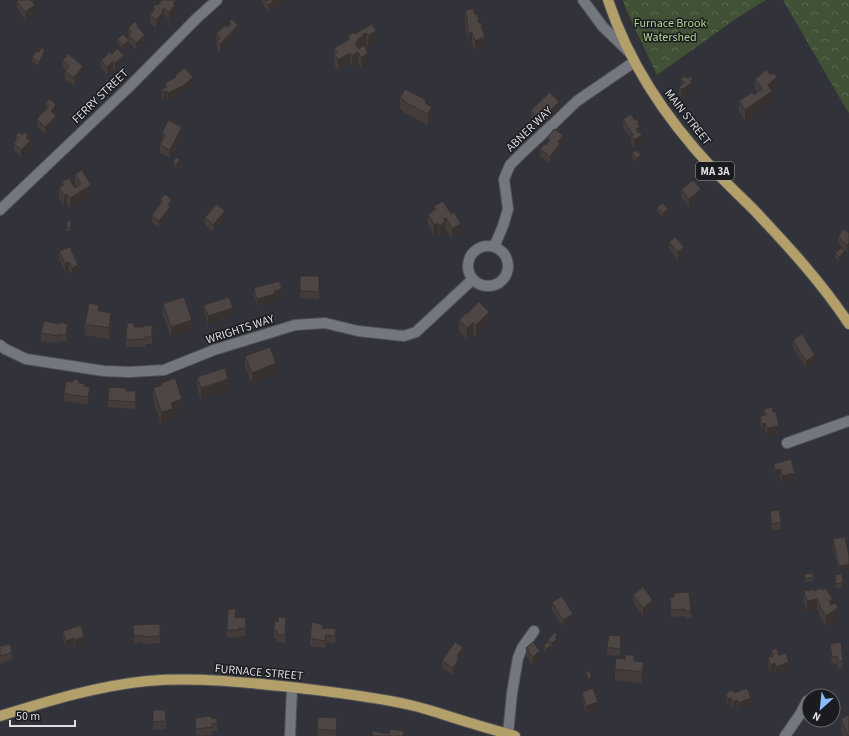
<svg xmlns="http://www.w3.org/2000/svg" width="849" height="736" viewBox="0 0 849 736" font-family="'Source Sans 3',sans-serif">
  <style>
    .park { fill: url(#park-crowns) }
    .lines { fill: none; stroke-linecap: round; stroke-linejoin: round }
    .minor-casing { stroke: #515257; stroke-width: 12 }
    .major-casing { stroke: #515257; stroke-width: 12 }
    .minor { stroke: #75777f; stroke-width: 10 }
    .major { stroke: #b39f6a; stroke-width: 10 }
    .wall { fill: #433c3b }
    .shaded-wall { fill: #373130 }
    .building { fill: #4e4645; stroke: #373130 }
    .labels { text-anchor: middle; stroke-width: 3; stroke-linejoin: round; paint-order: stroke }
    .shield { fill: #1a1b1e; stroke: #a2a4a7; stroke-width: 1 }
    .shield-label { font-size: 11px; font-weight: bold; fill: #dddee2 }
    .park-label { font-size: 12px; fill: #b1d595; stroke: #1a1b1e }
    .street-label { font-size: 12px; fill: #dddee2; stroke: #1a1b1e }
  </style>
  <defs>
    <pattern id="park-crowns" width="20" height="18" patternUnits="userSpaceOnUse"><rect width="20" height="18" fill="#415135"/><path d="M2 6a3 3 0 1 1 6 0M12 15a3 3 0 1 1 6 0" fill="none" stroke="#5c6a52"/></pattern>
  </defs>
  <rect width="100%" height="100%" fill="#32333a"/>
  <path class="park" d="M 623,0 L 766,0 L 737,18 L 657,75 L 625,7 Z
    M 783,0 L 849,0 L 849,113 L 844,105 Z"/>
  <g class="lines">
    <defs>
      <path id="minor" d="M 583,0 L 603,27 L 630,53
        M 0,210 L 128,88 L 197,18 L 217,0
        M468 266a20 20 0 1 1 40 0a20 20 0 1 1-40 0Z
        M 494,247 L 503,226 L 508,209 L 504,179 L 510,165 L 523,152 L 553,124 L 577,101 L 634,62
        M 0,345 L 5,349 L 26,359 L 104,371 L 129,372 L 164,370 L 214,350 L 295,325 L 325,323 L 358,331 L 404,336 L 416,332 L 473,279
        M 787,443 L 849,421
        M 508,734 L 512,693 L 518,658 L 522,648 L 534,631
        M 290,736 L 292,688
        M 785,736 L 801,713 L 807,701"/>
      <path id="major" d="M 608,0 C 629,64 667,120 713,169 C 726,183 740,196 754,210 C 788,246 822,283 849,324
        M 0,716 C 48,701 97,686 147,681 C 195,677 243,682 291,687 C 331,692 371,696 410,705 C 432,710 453,718 474,724 C 487,728 501,732 515,736"/>
    </defs>
    <use href="#minor" class="minor-casing"/>
    <use href="#major" class="major-casing"/>
    <use href="#minor" class="minor"/>
    <use href="#major" class="major"/>
  </g>
  <path class="wall" d="M 262,0 L 286,0 L 268,12 L 262,3 Z
    M 17,1 L 35,13 L 25,20 L 17,8 Z
    M 158,5 L 176,7 L 175,8 L 175,12 L 169,19 L 164,15 L 163,16 L 163,19 L 156,28 L 150,23 L 150,15 L 153,12 L 153,7 Z
    M 465,11 L 475,15 L 482,30 L 485,48 L 475,52 L 472,43 L 469,44 L 468,40 L 468,36 L 466,31 L 466,26 L 465,22 Z
    M 229,22 L 238,33 L 220,52 L 217,49 L 216,34 L 228,27 L 229,27 Z
    M 372,24 L 376,42 L 368,47 L 366,44 L 364,45 L 368,64 L 361,69 L 358,63 L 352,66 L 350,64 L 338,71 L 334,64 L 334,48 L 348,40 L 348,36 L 355,34 Z
    M 138,27 L 145,42 L 136,50 L 129,42 L 128,28 Z
    M 117,39 L 129,43 L 123,49 L 117,43 Z
    M 39,52 L 45,53 L 39,65 L 32,62 L 32,58 Z
    M 112,54 L 124,63 L 115,71 L 113,69 L 107,74 L 101,68 L 101,60 Z
    M 63,60 L 83,73 L 74,86 L 65,79 L 65,71 L 66,70 L 63,68 Z
    M 175,76 L 193,84 L 184,92 L 168,100 L 167,98 L 164,99 L 162,96 L 162,89 L 165,88 L 165,83 L 175,78 Z
    M 681,79 L 693,86 L 692,87 L 692,91 L 681,97 L 679,94 L 679,87 L 681,86 Z
    M 755,79 L 777,88 L 772,92 L 772,102 L 745,121 L 739,112 L 739,101 L 754,95 L 757,92 L 755,89 Z
    M 400,98 L 426,104 L 432,118 L 428,125 L 403,112 L 403,110 L 400,109 Z
    M 46,103 L 56,113 L 54,114 L 56,123 L 45,134 L 37,126 L 37,119 L 46,109 Z
    M 531,110 L 559,110 L 548,121 L 545,118 L 539,125 L 531,117 Z
    M 623,119 L 639,125 L 642,143 L 634,148 L 631,143 L 631,139 L 623,127 Z
    M 162,133 L 182,135 L 170,158 L 160,153 L 160,145 L 162,141 Z
    M 16,135 L 29,140 L 30,148 L 21,157 L 14,150 L 14,143 L 16,141 Z
    M 548,137 L 563,142 L 560,146 L 560,151 L 550,164 L 540,156 L 540,149 L 546,145 L 548,142 Z
    M 632,153 L 641,159 L 636,162 L 632,157 Z
    M 180,162 L 176,168 L 173,166 L 173,163 Z
    M 75,174 L 91,196 L 70,209 L 67,205 L 64,206 L 59,198 L 59,187 L 62,186 L 62,182 L 75,188 L 76,187 L 75,185 Z
    M 681,190 L 701,196 L 689,206 L 681,197 Z
    M 160,200 L 172,207 L 170,210 L 170,214 L 159,228 L 152,222 L 152,215 L 160,204 Z
    M 434,206 L 461,234 L 452,240 L 446,229 L 445,233 L 439,236 L 438,234 L 434,236 L 428,225 L 428,214 L 434,210 Z
    M 657,208 L 668,213 L 663,217 L 657,211 Z
    M 205,217 L 225,218 L 213,232 L 205,224 Z
    M 67,221 L 71,221 L 71,231 L 66,231 Z
    M 849,233 L 847,252 L 838,243 L 838,236 Z
    M 669,242 L 684,255 L 678,260 L 669,249 Z
    M 59,251 L 78,272 L 72,275 L 69,269 L 65,271 L 59,259 Z
    M 835,253 L 845,255 L 839,261 L 835,257 Z
    M 300,276 L 319,276 L 319,299 L 300,298 Z
    M 254,288 L 282,297 L 275,298 L 275,301 L 257,306 L 254,295 Z
    M 163,304 L 192,331 L 171,337 L 163,315 Z
    M 204,305 L 233,315 L 208,324 L 204,312 Z
    M 99,311 L 111,324 L 109,339 L 85,335 L 85,324 Z
    M 467,314 L 489,323 L 476,336 L 473,334 L 467,339 L 459,331 L 459,320 Z
    M 60,324 L 68,331 L 66,342 L 59,341 L 58,343 L 41,341 L 41,333 Z
    M 152,325 L 152,344 L 145,344 L 145,347 L 126,347 L 126,328 L 143,327 Z
    M 793,340 L 815,362 L 806,368 L 793,348 Z
    M 245,356 L 276,374 L 252,383 L 245,367 Z
    M 197,377 L 228,390 L 201,399 L 197,388 Z
    M 79,383 L 85,386 L 90,394 L 88,405 L 64,401 L 64,394 Z
    M 161,383 L 182,410 L 173,413 L 173,419 L 161,423 L 153,399 L 153,388 L 161,385 Z
    M 126,391 L 136,399 L 135,409 L 108,407 L 108,400 Z
    M 764,409 L 779,433 L 767,436 L 765,430 L 762,431 L 760,424 L 760,416 L 764,415 Z
    M 774,464 L 795,480 L 782,483 L 780,476 L 775,477 L 774,471 Z
    M 770,511 L 781,522 L 781,529 L 772,531 L 770,518 Z
    M 833,539 L 849,556 L 849,571 L 839,573 L 833,547 Z
    M 804,574 L 813,577 L 813,581 L 805,582 Z
    M 835,575 L 843,583 L 843,587 L 836,588 Z
    M 804,591 L 814,591 L 833,604 L 838,619 L 826,627 L 819,615 L 819,612 L 817,610 L 807,612 L 804,602 Z
    M 633,595 L 653,608 L 643,616 L 633,602 Z
    M 670,598 L 691,611 L 691,618 L 685,619 L 685,616 L 671,617 Z
    M 552,602 L 573,621 L 563,627 L 552,610 Z
    M 236,617 L 246,625 L 245,636 L 239,636 L 239,638 L 227,637 L 227,630 Z
    M 133,625 L 160,636 L 160,643 L 142,644 L 142,642 L 134,643 Z
    M 286,625 L 285,643 L 277,642 L 277,638 L 274,638 L 274,630 Z
    M 323,628 L 336,636 L 335,644 L 326,642 L 325,648 L 310,646 L 310,638 Z
    M 63,631 L 84,644 L 75,647 L 74,645 L 66,648 L 63,638 Z
    M 557,638 L 557,642 L 552,647 L 550,645 L 551,650 L 546,653 L 544,649 L 544,645 L 548,642 L 548,639 Z
    M 621,643 L 620,656 L 607,655 L 607,647 Z
    M 830,644 L 843,661 L 843,668 L 838,669 L 837,663 L 832,664 L 830,651 Z
    M 0,646 L 12,653 L 12,660 L 0,663 Z
    M 526,648 L 540,658 L 533,665 L 526,656 Z
    M 771,650 L 779,655 L 789,669 L 776,674 L 775,671 L 771,672 L 768,665 L 768,658 L 771,657 Z
    M 463,654 L 459,660 L 459,665 L 453,675 L 442,668 L 442,661 Z
    M 634,661 L 644,673 L 642,683 L 615,680 L 615,669 Z
    M 582,692 L 598,710 L 586,713 L 582,699 Z
    M 728,692 L 734,693 L 751,705 L 738,710 L 737,708 L 733,709 L 731,705 L 728,706 L 726,701 L 726,694 L 728,693 Z
    M 153,710 L 166,721 L 166,729 L 153,730 Z
    M 195,718 L 212,719 L 217,723 L 217,731 L 212,731 L 212,735 L 196,736 Z
    M 841,719 L 849,736 L 843,736 L 841,730 Z
    M 337,725 L 336,736 L 317,736 L 317,729 Z"/>
  <path class="shaded-wall" d="M 176,0 L 175,12 L 169,19 L 169,12 L 173,3 Z
    M 275,0 L 286,0 L 268,12 L 268,5 Z
    M 35,5 L 35,13 L 25,20 L 25,12 Z
    M 164,8 L 163,19 L 156,28 L 156,20 Z
    M 238,25 L 238,33 L 220,52 L 220,44 Z
    M 376,31 L 376,42 L 368,47 L 368,36 Z
    M 472,32 L 472,43 L 469,44 L 469,34 Z
    M 366,33 L 366,44 L 364,45 L 364,46 L 358,52 L 358,63 L 352,66 L 352,56 L 355,43 L 363,34 Z
    M 145,35 L 145,42 L 136,50 L 136,43 Z
    M 485,37 L 485,48 L 475,52 L 475,41 Z
    M 129,40 L 129,43 L 123,49 L 123,45 Z
    M 45,50 L 45,53 L 39,65 L 39,62 Z
    M 350,53 L 350,64 L 338,71 L 338,60 Z
    M 368,53 L 368,64 L 361,69 L 361,58 Z
    M 124,55 L 124,63 L 115,71 L 115,63 Z
    M 113,61 L 113,69 L 107,74 L 107,67 Z
    M 83,66 L 83,73 L 74,86 L 74,78 Z
    M 193,77 L 193,84 L 184,92 L 168,100 L 168,93 Z
    M 777,77 L 777,88 L 772,92 L 772,102 L 745,121 L 745,110 L 768,85 Z
    M 693,79 L 693,86 L 692,87 L 692,91 L 681,97 L 681,90 L 690,81 Z
    M 167,91 L 167,98 L 164,99 L 164,92 Z
    M 559,102 L 559,110 L 548,121 L 548,113 Z
    M 56,105 L 56,113 L 51,118 L 51,111 Z
    M 432,107 L 432,118 L 428,125 L 428,114 Z
    M 545,111 L 545,118 L 539,125 L 539,118 Z
    M 56,116 L 56,123 L 45,134 L 45,127 Z
    M 639,122 L 639,127 L 640,127 L 640,134 L 636,137 L 636,129 L 637,123 Z
    M 182,127 L 182,135 L 170,158 L 170,150 Z
    M 29,135 L 29,142 L 30,141 L 30,148 L 21,157 L 21,150 L 26,137 Z
    M 563,135 L 563,142 L 560,146 L 560,151 L 550,164 L 550,157 L 558,142 Z
    M 642,135 L 642,143 L 634,148 L 634,140 Z
    M 641,155 L 641,159 L 636,162 L 636,159 Z
    M 180,159 L 180,162 L 176,168 L 176,165 Z
    M 91,185 L 91,196 L 70,209 L 70,198 Z
    M 701,189 L 701,196 L 689,206 L 689,199 Z
    M 67,194 L 67,205 L 64,206 L 64,195 Z
    M 172,200 L 172,207 L 170,210 L 170,214 L 159,228 L 159,221 L 168,205 Z
    M 668,209 L 668,213 L 663,217 L 663,213 Z
    M 225,211 L 225,218 L 213,232 L 213,225 Z
    M 446,218 L 445,233 L 439,236 L 439,226 L 444,219 Z
    M 438,223 L 438,234 L 434,236 L 434,225 Z
    M 461,224 L 461,234 L 452,240 L 452,229 Z
    M 849,243 L 849,251 L 847,252 L 847,245 Z
    M 684,247 L 684,255 L 678,260 L 678,252 Z
    M 845,251 L 845,255 L 839,261 L 839,257 Z
    M 69,262 L 69,269 L 65,271 L 65,263 Z
    M 78,265 L 78,272 L 72,275 L 72,268 Z
    M 282,289 L 282,297 L 275,298 L 275,301 L 257,306 L 257,299 L 274,291 Z
    M 233,308 L 233,315 L 208,324 L 208,316 Z
    M 489,312 L 489,323 L 476,336 L 476,325 Z
    M 111,313 L 111,324 L 109,339 L 109,328 Z
    M 192,320 L 192,331 L 171,337 L 171,327 Z
    M 473,323 L 473,334 L 467,339 L 467,328 Z
    M 68,324 L 68,331 L 66,342 L 66,335 Z
    M 815,355 L 815,362 L 806,368 L 806,361 Z
    M 276,363 L 276,374 L 252,383 L 252,373 Z
    M 228,379 L 228,390 L 201,399 L 201,388 Z
    M 90,387 L 90,394 L 88,405 L 88,397 Z
    M 182,399 L 182,410 L 173,413 L 173,419 L 161,423 L 161,412 L 171,403 Z
    M 765,423 L 765,430 L 762,431 L 762,424 Z
    M 779,426 L 779,433 L 767,436 L 767,428 Z
    M 780,469 L 780,476 L 775,477 L 775,470 Z
    M 795,473 L 795,480 L 782,483 L 782,476 Z
    M 849,564 L 849,571 L 839,573 L 839,566 Z
    M 817,599 L 817,610 L 807,612 L 807,601 Z
    M 833,599 L 833,610 L 829,601 Z
    M 653,600 L 653,608 L 643,616 L 643,608 Z
    M 838,608 L 838,619 L 826,627 L 826,616 Z
    M 573,614 L 573,621 L 563,627 L 563,620 Z
    M 557,635 L 557,642 L 552,647 L 552,643 L 555,637 Z
    M 621,636 L 621,643 L 620,656 L 620,649 Z
    M 84,637 L 84,644 L 75,647 L 75,640 Z
    M 74,638 L 74,645 L 66,648 L 66,641 Z
    M 551,646 L 551,650 L 546,653 L 546,649 Z
    M 463,647 L 463,654 L 459,660 L 459,665 L 453,675 L 453,668 L 457,656 Z
    M 540,651 L 540,658 L 533,665 L 533,657 Z
    M 644,662 L 644,673 L 642,683 L 642,672 Z
    M 789,662 L 789,669 L 776,674 L 776,667 Z
    M 775,663 L 775,671 L 771,672 L 771,665 Z
    M 591,678 L 591,681 L 588,682 L 588,679 Z
    M 731,698 L 731,705 L 728,706 L 728,699 Z
    M 751,698 L 751,705 L 738,710 L 738,703 Z
    M 737,700 L 737,708 L 733,709 L 733,702 Z
    M 598,702 L 598,710 L 586,713 L 586,706 Z"/>
  <path class="building" d="M 18,0 L 31,0 L 35,5 L 25,12 L 17,1 Z
    M 162,0 L 176,0 L 173,3 L 175,5 L 169,12 L 164,8 L 162,10 L 163,12 L 156,20 L 150,15 L 155,9 L 153,7 L 156,4 L 158,5 Z
    M 265,0 L 275,0 L 268,5 Z
    M 473,8 L 475,15 L 477,14 L 479,20 L 478,20 L 479,23 L 481,22 L 482,25 L 481,26 L 485,37 L 475,41 L 472,32 L 469,34 L 468,30 L 469,29 L 466,20 L 468,20 L 465,11 Z
    M 232,19 L 238,25 L 220,44 L 217,42 L 220,38 L 216,34 L 225,25 L 228,27 L 231,24 L 229,22 Z
    M 135,22 L 138,25 L 137,26 L 145,35 L 136,43 L 129,35 L 132,32 L 128,28 Z
    M 372,24 L 376,31 L 368,36 L 366,33 L 363,34 L 364,35 L 358,39 L 359,40 L 355,43 L 359,49 L 364,45 L 368,53 L 361,58 L 358,52 L 352,56 L 350,53 L 338,60 L 334,53 L 337,52 L 334,48 L 350,39 L 348,36 L 354,32 L 355,34 Z
    M 123,34 L 129,40 L 123,45 L 117,39 Z
    M 41,48 L 45,50 L 39,62 L 32,58 L 36,51 L 39,52 Z
    M 117,48 L 124,55 L 115,63 L 113,61 L 107,67 L 101,60 L 110,52 L 112,54 Z
    M 68,54 L 83,66 L 74,78 L 65,71 L 69,66 L 63,60 Z
    M 184,68 L 193,77 L 184,85 L 168,93 L 167,91 L 164,92 L 162,89 L 167,87 L 165,83 L 176,77 L 175,76 Z
    M 766,70 L 771,75 L 774,73 L 777,77 L 768,85 L 772,91 L 745,110 L 739,101 L 752,92 L 754,95 L 762,89 L 755,79 Z
    M 684,76 L 686,78 L 687,77 L 688,78 L 691,76 L 693,79 L 690,81 L 692,83 L 681,90 L 679,87 L 684,83 L 681,79 Z
    M 405,89 L 426,100 L 425,103 L 432,107 L 428,114 L 403,101 L 404,100 L 400,98 Z
    M 550,92 L 559,102 L 548,113 L 545,111 L 539,118 L 531,110 Z
    M 50,99 L 56,105 L 51,111 L 56,116 L 45,127 L 37,119 L 49,106 L 46,103 Z
    M 631,114 L 635,120 L 637,119 L 639,122 L 637,123 L 640,127 L 636,129 L 638,133 L 639,132 L 642,135 L 634,140 L 631,136 L 633,135 L 623,119 Z
    M 168,120 L 182,127 L 170,150 L 160,145 L 165,135 L 162,133 Z
    M 554,129 L 563,135 L 558,142 L 560,143 L 550,157 L 540,149 L 544,144 L 546,145 L 550,139 L 548,137 Z
    M 20,132 L 22,135 L 25,132 L 29,135 L 26,137 L 30,141 L 21,150 L 14,143 L 19,138 L 16,135 Z
    M 637,150 L 641,155 L 636,159 L 632,153 Z
    M 176,157 L 180,159 L 176,165 L 173,163 Z
    M 82,170 L 91,185 L 70,198 L 67,194 L 64,195 L 59,187 L 64,185 L 62,182 L 69,178 L 75,188 L 81,184 L 75,174 Z
    M 693,180 L 701,189 L 689,199 L 681,190 Z
    M 165,194 L 172,200 L 168,205 L 170,207 L 159,221 L 152,215 L 162,201 L 160,200 Z
    M 443,201 L 451,214 L 454,212 L 461,224 L 452,229 L 446,218 L 444,219 L 445,222 L 439,226 L 438,223 L 434,225 L 428,214 L 436,209 L 434,206 Z
    M 662,203 L 668,209 L 663,213 L 657,208 Z
    M 217,204 L 225,211 L 213,225 L 205,217 Z
    M 67,221 L 71,221 L 71,228 L 66,227 Z
    M 844,229 L 849,233 L 849,243 L 847,245 L 838,236 Z
    M 675,237 L 684,247 L 678,252 L 669,242 Z
    M 70,247 L 78,265 L 72,268 L 69,262 L 65,263 L 59,251 Z
    M 841,248 L 845,251 L 839,257 L 835,253 Z
    M 300,276 L 319,276 L 319,292 L 300,291 Z
    M 279,281 L 282,289 L 274,291 L 275,294 L 257,299 L 254,288 Z
    M 184,297 L 192,320 L 171,327 L 163,304 Z
    M 229,297 L 233,308 L 208,316 L 204,305 Z
    M 479,302 L 489,312 L 476,325 L 473,323 L 467,328 L 459,320 L 466,313 L 467,314 Z
    M 89,303 L 99,305 L 98,311 L 111,313 L 109,328 L 85,324 Z
    M 44,321 L 60,324 L 60,322 L 68,324 L 66,335 L 59,334 L 58,336 L 41,333 Z
    M 127,323 L 134,323 L 134,327 L 143,327 L 143,326 L 152,325 L 152,337 L 145,337 L 145,339 L 126,340 L 126,328 L 127,328 Z
    M 802,334 L 815,355 L 806,361 L 793,340 Z
    M 270,347 L 276,363 L 252,373 L 245,356 Z
    M 225,368 L 228,379 L 201,388 L 197,377 Z
    M 175,378 L 182,399 L 171,403 L 173,409 L 161,412 L 153,388 L 162,385 L 161,383 Z
    M 74,379 L 79,380 L 79,383 L 85,384 L 84,386 L 90,387 L 88,397 L 64,394 L 66,381 L 73,382 Z
    M 109,387 L 126,388 L 126,391 L 136,391 L 135,402 L 108,400 Z
    M 772,407 L 773,412 L 776,412 L 779,426 L 767,428 L 765,423 L 762,424 L 760,416 L 766,415 L 764,409 Z
    M 791,459 L 795,473 L 782,476 L 780,469 L 775,470 L 774,464 Z
    M 779,510 L 781,522 L 772,524 L 770,511 Z
    M 845,537 L 849,556 L 849,564 L 839,566 L 833,539 Z
    M 813,573 L 813,577 L 805,579 L 804,574 Z
    M 842,574 L 843,583 L 836,584 L 835,575 Z
    M 643,587 L 653,600 L 643,608 L 633,595 Z
    M 820,588 L 822,590 L 825,588 L 833,599 L 829,601 L 831,605 L 835,603 L 838,608 L 826,616 L 819,605 L 820,604 L 817,599 L 807,601 L 804,591 L 814,589 L 814,591 Z
    M 689,592 L 691,611 L 685,611 L 685,609 L 671,610 L 670,598 L 674,597 L 674,593 Z
    M 562,596 L 573,614 L 563,620 L 552,602 Z
    M 228,609 L 236,609 L 235,617 L 246,618 L 245,629 L 239,628 L 239,630 L 227,630 Z
    M 278,617 L 286,618 L 285,635 L 277,635 L 277,630 L 274,630 L 275,621 L 278,622 Z
    M 312,622 L 323,625 L 322,628 L 326,629 L 326,628 L 336,629 L 335,636 L 326,635 L 325,641 L 310,638 Z
    M 160,624 L 160,636 L 142,637 L 142,635 L 134,636 L 133,625 Z
    M 81,625 L 84,637 L 75,640 L 74,638 L 66,641 L 63,631 Z
    M 555,632 L 557,635 L 555,637 L 557,639 L 552,643 L 548,639 Z
    M 609,635 L 621,636 L 620,649 L 607,647 Z
    M 455,642 L 463,647 L 457,656 L 459,658 L 453,668 L 442,661 Z
    M 533,642 L 540,651 L 533,657 L 526,648 Z
    M 548,642 L 551,646 L 546,649 L 544,645 Z
    M 841,642 L 843,661 L 838,662 L 837,656 L 832,657 L 830,644 Z
    M 10,644 L 12,653 L 0,656 L 0,646 Z
    M 777,648 L 779,655 L 786,653 L 789,662 L 776,667 L 775,663 L 771,665 L 768,658 L 774,656 L 771,650 Z
    M 625,655 L 634,655 L 634,661 L 644,662 L 642,672 L 615,669 L 616,658 L 625,659 Z
    M 586,671 L 590,671 L 591,678 L 588,679 Z
    M 593,688 L 598,702 L 586,706 L 582,692 Z
    M 747,688 L 751,698 L 738,703 L 737,700 L 733,702 L 731,698 L 728,699 L 726,694 L 728,693 L 728,692 L 733,690 L 734,693 Z
    M 153,710 L 165,710 L 166,721 L 153,722 Z
    M 849,715 L 849,736 L 848,736 L 841,719 Z
    M 211,716 L 212,719 L 217,718 L 217,723 L 212,724 L 212,727 L 196,729 L 195,718 Z
    M 318,717 L 337,718 L 336,731 L 317,729 Z
    M 390,729 L 404,731 L 403,736 L 372,736 L 372,731 L 389,734 Z"/>
  <g class="labels">
    <rect class="shield" x="696" y="162" width="38" height="18" rx="3"/>
    <g class="shield-label">
      <text x="715" y="175">MA 3A</text>
    </g>
    <g class="park-label">
      <text x="670" y="27">Furnace Brook<tspan x="670" dy="14">Watershed</tspan></text>
    </g>
    <g class="street-label">
      <text transform="translate(100 96) rotate(-44)" y="4">FERRY STREET</text>
      <text transform="translate(688 117) rotate(52)" y="4">MAIN STREET</text>
      <text transform="translate(529 129) rotate(-44)" y="4">ABNER WAY</text>
      <text transform="translate(240 329) rotate(-18)" y="4">WRIGHTS WAY</text>
      <text transform="translate(259 672) rotate(5)" y="4">FURNACE STREET</text>
    </g>
  </g>
  <g transform="translate(821 708) rotate(207)"><circle r="19" fill="#1a1b1e" stroke="#68696c"/>
  <path d="M0-3L7 15L0 10L-7 15Z" fill="#8abafc"/>
  <text y="-6" font-size="11" font-weight="bold" text-anchor="middle" fill="#dddee2">N</text>
  </g>
  <path d="M10 720v6h65v-6" fill="none" stroke="#dddee2" stroke-width="2"/>
  <text x="16" y="720" font-size="12" fill="#dddee2" stroke="#1a1b1e" stroke-width="3" paint-order="stroke">50 m</text>
</svg>
